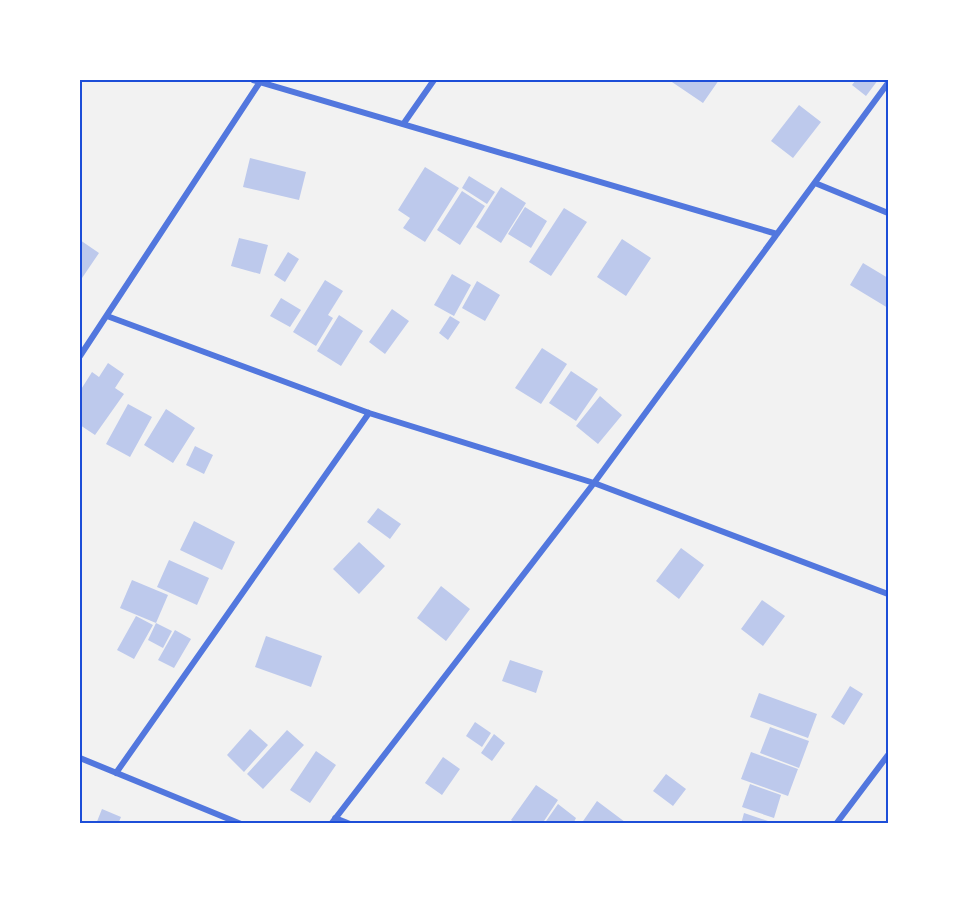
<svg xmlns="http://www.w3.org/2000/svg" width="968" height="903" viewBox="0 0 968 903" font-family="'Source Sans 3',sans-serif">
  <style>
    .building { fill: #bdc9ec }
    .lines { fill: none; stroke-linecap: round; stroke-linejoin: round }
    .minor { stroke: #5277de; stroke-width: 6 }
    .neatline { fill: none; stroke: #1d4ed8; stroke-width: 2 }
  </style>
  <rect width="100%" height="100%" fill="#f2f2f2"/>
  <path class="building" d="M 669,80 L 719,80 L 703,103 Z
    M 856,80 L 878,80 L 866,96 L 852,85 Z
    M 799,105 L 821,122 L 793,158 L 771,141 Z
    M 250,158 L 306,172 L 299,200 L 243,187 Z
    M 425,167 L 459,188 L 425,242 L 403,228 L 410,218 L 398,210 Z
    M 469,176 L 495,192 L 487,204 L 462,188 Z
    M 501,187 L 526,203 L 501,243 L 476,227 Z
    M 462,191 L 485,206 L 460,245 L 437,230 Z
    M 525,207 L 547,221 L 531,248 L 508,234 Z
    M 564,208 L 587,222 L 551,276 L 529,262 Z
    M 239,238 L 268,245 L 260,274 L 231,266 Z
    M 622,239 L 651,258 L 626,296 L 597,277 Z
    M 80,240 L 99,253 L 80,281 Z
    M 288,252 L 299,259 L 285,282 L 274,275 Z
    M 863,263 L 888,278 L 888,308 L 850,285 Z
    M 452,274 L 471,285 L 454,316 L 434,305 Z
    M 325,280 L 343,291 L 328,315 L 333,318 L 316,346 L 293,332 Z
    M 477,281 L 500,295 L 485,321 L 462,308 Z
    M 281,298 L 301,310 L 290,327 L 270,316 Z
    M 392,309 L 409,321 L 385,354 L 369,342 Z
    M 339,315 L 363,331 L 341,366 L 317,351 Z
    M 450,316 L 460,322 L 448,340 L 439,333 Z
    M 542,348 L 567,364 L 541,404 L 515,388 Z
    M 108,363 L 124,374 L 115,388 L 124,394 L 95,435 L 80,425 L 80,391 L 92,372 L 99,377 Z
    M 571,371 L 598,389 L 576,421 L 549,403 Z
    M 600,396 L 622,415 L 598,444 L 576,426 Z
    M 128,404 L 152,417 L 130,457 L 106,444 Z
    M 166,409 L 195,428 L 173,463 L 144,445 Z
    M 195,446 L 213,455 L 204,474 L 186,465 Z
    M 378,508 L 401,524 L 390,539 L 367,522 Z
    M 194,521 L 235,542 L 222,570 L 180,550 Z
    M 359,542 L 385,566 L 359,594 L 333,569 Z
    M 681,548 L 704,565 L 679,599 L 656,581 Z
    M 169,560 L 209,578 L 197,605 L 157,587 Z
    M 132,580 L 168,595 L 156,623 L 172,631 L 163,648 L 148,640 L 156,623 L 120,608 Z
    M 441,586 L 470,609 L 446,641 L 417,618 Z
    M 762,600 L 785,616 L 763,646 L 741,629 Z
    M 136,616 L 153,625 L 134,659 L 117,650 Z
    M 175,630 L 191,639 L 174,668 L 158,660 Z
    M 266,636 L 322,656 L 311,687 L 255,667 Z
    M 510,660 L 543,671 L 536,693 L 502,681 Z
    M 850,686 L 863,694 L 844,725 L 831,717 Z
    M 759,693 L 817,714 L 808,738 L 750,717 Z
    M 475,722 L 491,733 L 482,747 L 466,736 Z
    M 770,727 L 809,741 L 799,768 L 760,753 Z
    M 250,729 L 268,745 L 244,772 L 227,755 Z
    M 287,730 L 304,745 L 263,789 L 247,774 Z
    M 494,734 L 505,743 L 492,761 L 481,753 Z
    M 316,751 L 336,765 L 310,803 L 290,790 Z
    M 751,752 L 798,769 L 788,796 L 741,779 Z
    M 443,757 L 460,769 L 442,795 L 425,783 Z
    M 666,774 L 686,789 L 673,806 L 653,791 Z
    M 750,784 L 781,795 L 774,818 L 742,807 Z
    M 536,785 L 558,800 L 542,824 L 516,824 L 511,820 Z
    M 597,801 L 625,822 L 623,824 L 581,824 Z
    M 558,804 L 576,818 L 573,824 L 544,824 Z
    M 102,809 L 121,817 L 118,824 L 96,824 Z
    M 744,813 L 774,823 L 774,824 L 741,824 Z"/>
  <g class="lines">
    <path class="minor" d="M 253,80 L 777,234
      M 404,123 L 434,80
      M 815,183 L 888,213
      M 107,316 L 369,413 L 594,483 L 888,594
      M 80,356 L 260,82
      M 80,758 L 241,824
      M 116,773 L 369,413
      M 335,818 L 350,824
      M 331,824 L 594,483 L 888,83
      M 836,824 L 888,755"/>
  </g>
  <rect width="968" height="903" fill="none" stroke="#ffffff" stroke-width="162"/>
  <rect x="81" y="81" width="806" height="741" class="neatline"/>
</svg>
